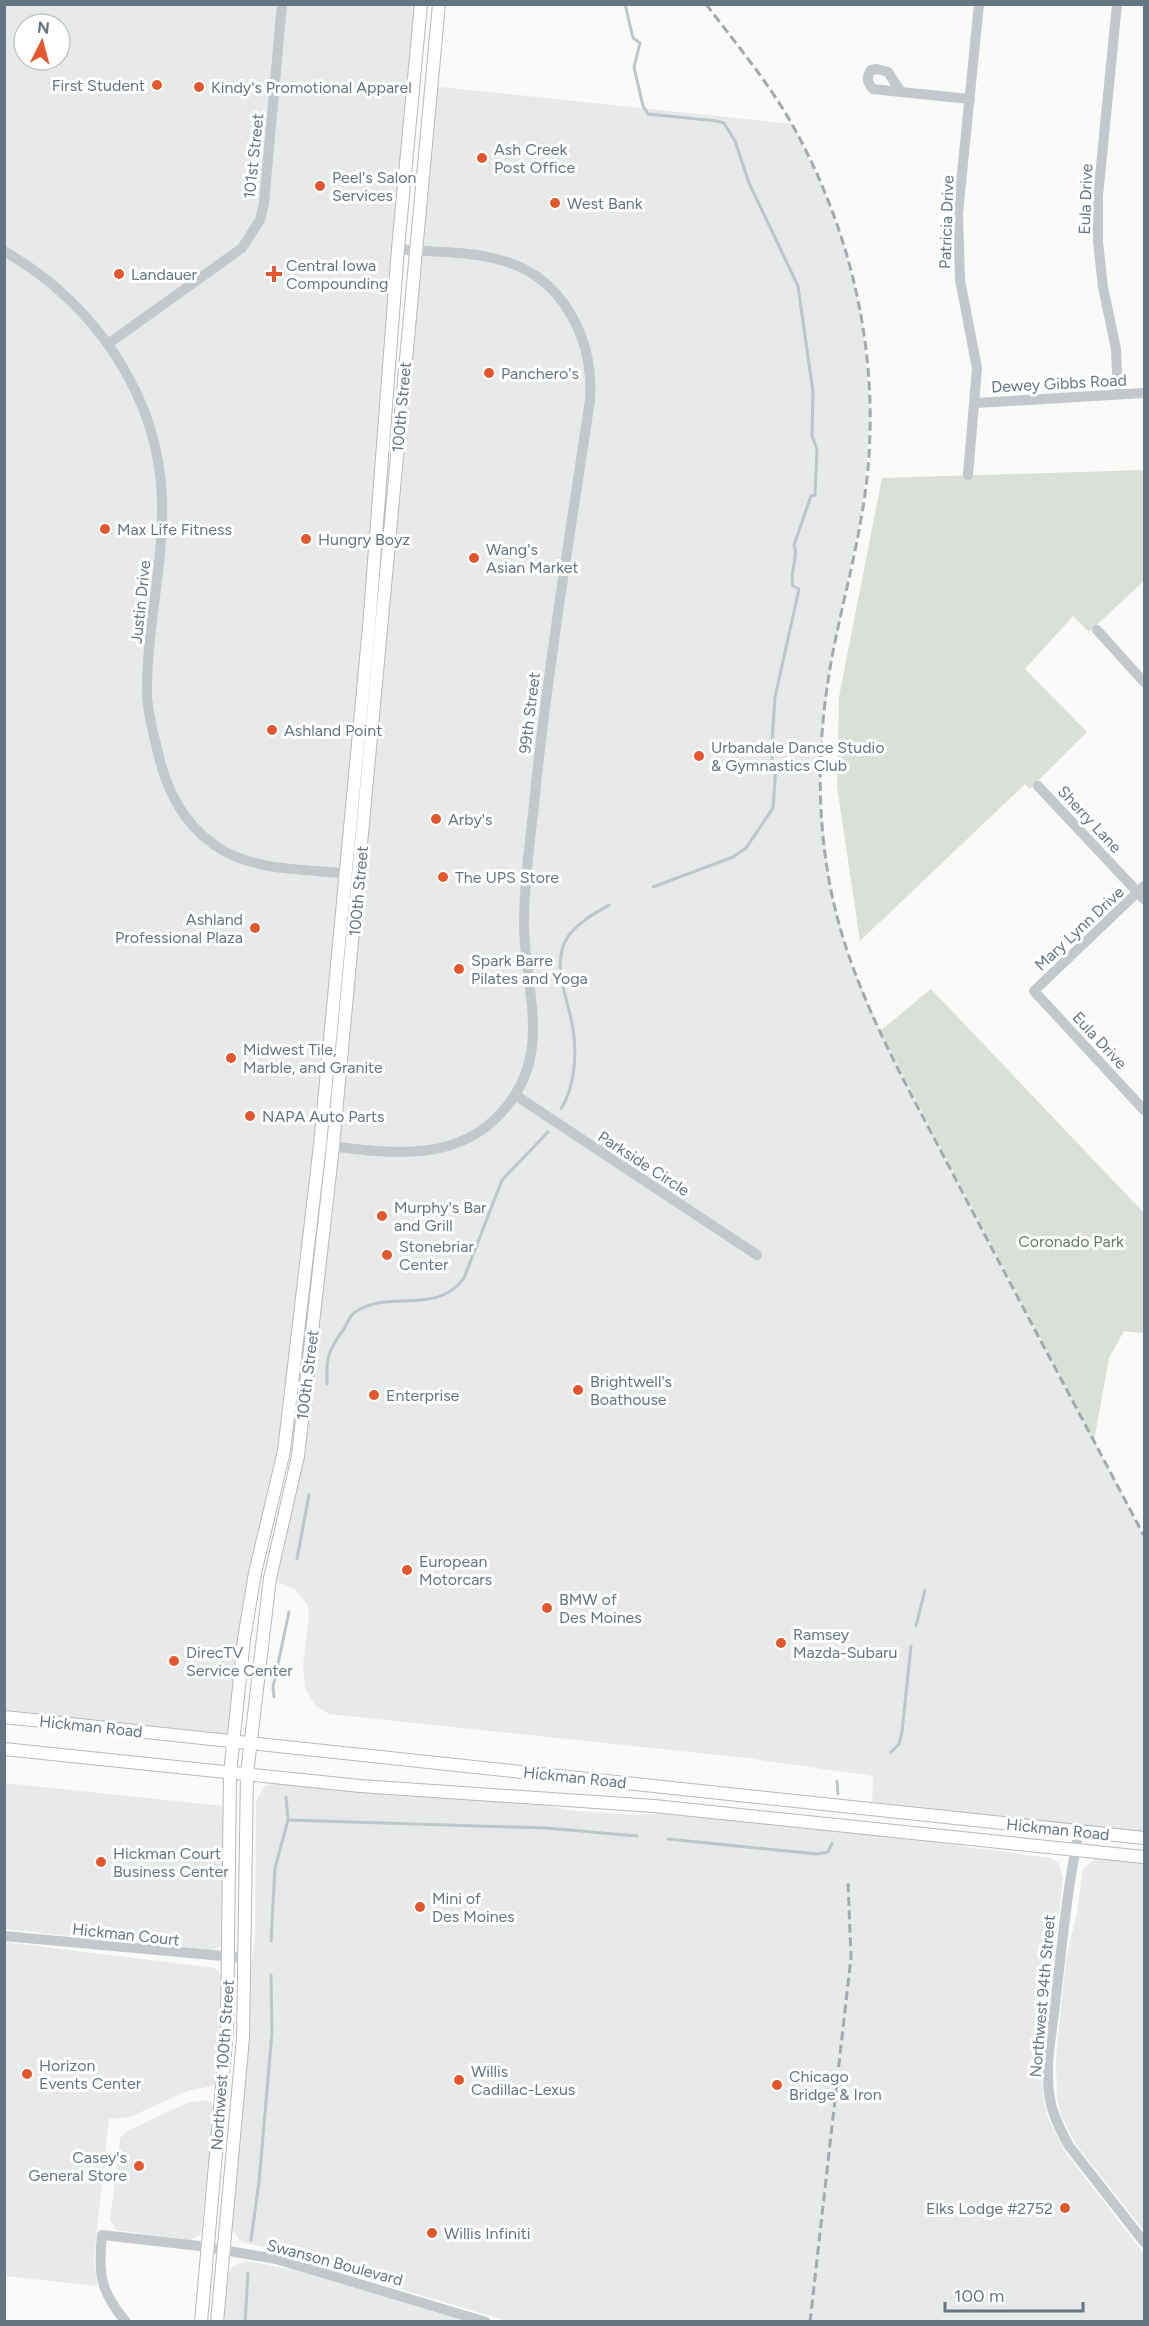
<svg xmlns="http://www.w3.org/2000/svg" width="1149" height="2326" viewBox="0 0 1149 2326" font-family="Figtree,sans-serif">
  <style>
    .built { fill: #e8e9e9; fill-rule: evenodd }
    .green { fill: #dadfd7 }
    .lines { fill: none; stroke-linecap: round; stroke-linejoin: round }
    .stream { stroke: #bbc7cb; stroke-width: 3 }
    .major-casing { stroke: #b5babe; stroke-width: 14 }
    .minor { stroke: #c3c8cc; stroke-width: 10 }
    .major { stroke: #fff; stroke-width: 12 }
    .rail { stroke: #a2aab0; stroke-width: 3; stroke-dasharray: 9 4.5; stroke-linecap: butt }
    .poi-dot { fill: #e4572e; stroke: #fff; stroke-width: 2 }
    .labels { text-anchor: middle; stroke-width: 6; stroke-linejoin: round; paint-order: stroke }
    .poi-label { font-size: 16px; fill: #657683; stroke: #fff; text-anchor: start }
    .street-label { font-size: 16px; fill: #657683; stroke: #fff }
    .park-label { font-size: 16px; fill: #687a64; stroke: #fff }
  </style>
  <rect width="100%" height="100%" fill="#fafaf8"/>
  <path class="built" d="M 5,5 L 421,5 L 369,627 L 284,1451 L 255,1573 L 234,1742 L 5,1717 ZM 24,24 L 60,24 L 60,60 L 24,60 Z
    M 431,86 L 792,124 L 824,190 L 844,244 L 862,317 L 871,416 L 862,512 L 829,676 L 822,737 L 820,792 L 830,885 L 849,958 L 887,1046 L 1144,1536 L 1144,1838 L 872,1809 L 873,1776 L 747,1758 L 329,1714 L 315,1705 L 305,1688 L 303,1665 L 309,1615 L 308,1605 L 295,1590 L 270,1578 L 298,1456 Z
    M 4,1783 L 223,1806 L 221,1946 L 211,1951 L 5,1929 Z
    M 278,1783 L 524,1802 L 575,1811 L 639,1815 L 670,1813 L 907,1836 L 966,1847 L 1051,1858 L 1059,1864 L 1063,1878 L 1041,2070 L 1044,2102 L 1048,2118 L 1066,2153 L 1144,2254 L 1144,2321 L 507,2321 L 377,2282 L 337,2266 L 280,2250 L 241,2242 L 231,2228 L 248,2038 L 250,1973 L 255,1941 L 256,1801 L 265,1786 Z
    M 1096,1858 L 1144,1862 L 1144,2231 L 1078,2147 L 1061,2116 L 1057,2098 L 1056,2057 L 1066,1960 L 1077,1912 L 1083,1869 Z
    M 5,1942 L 215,1968 L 222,1976 L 217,2085 L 187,2091 L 130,2117 L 109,2119 L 94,2259 L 97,2286 L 5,2276 Z
    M 207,2100 L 215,2105 L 201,2234 L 191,2240 L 116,2230 L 110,2220 L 120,2138 L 129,2130 L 187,2103 Z
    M 245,2261 L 291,2269 L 464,2321 L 222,2322 L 226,2278 L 232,2267 Z"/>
  <path class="green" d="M 1144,470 L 1144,581 L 1089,632 L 1073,616 L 1025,669 L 1087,732 L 1030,789 L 1025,784 L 860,941 L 837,786 L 839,697 L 882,478 Z
    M 931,989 L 1144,1213 L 1144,1333 L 1124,1331 L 1109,1358 L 1094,1440 L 880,1031 Z"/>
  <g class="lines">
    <path class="stream" d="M 625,4 L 633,38 L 640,43 L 634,67 L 643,106 L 648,114 L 717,121 L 724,123 L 735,141 L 749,183 L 798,286 L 813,392 L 812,436 L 817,449 L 815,495 L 811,496 L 794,545 C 799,558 789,572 793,586 L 799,589 L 775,697 L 772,741 L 772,759 L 776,767 L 773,808 L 746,848 L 733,857 L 653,887
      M 561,1109 C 575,1086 577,1055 573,1029 C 569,1000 549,963 569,935 C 580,921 594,914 609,905
      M 327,1384 C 326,1358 328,1350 344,1329 C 347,1324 349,1317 354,1313 C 387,1288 436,1317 464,1278 L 502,1180 L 548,1132
      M 297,1559 L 309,1495
      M 916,1626 L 925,1590
      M 274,1697 L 273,1687 L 289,1612
      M 891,1752 L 899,1744 L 902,1732 L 911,1646
      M 837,1781 L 838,1794
      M 288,1820 L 546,1828 L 637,1836
      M 668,1839 L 817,1854 L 828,1852 L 832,1843
      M 271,1941 L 275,1868 L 288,1820 L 286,1797
      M 251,2240 L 259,2182 L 272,2033 L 271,1975
      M 245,2322 L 248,2273"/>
    <defs>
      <path id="major" d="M 4,1717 L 1144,1838
        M 4,1749 L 360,1786 L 654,1806 L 1144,1857
        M 201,2322 L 227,2030 L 230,1773 L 244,1639 L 255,1573 L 284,1451 L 320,1145 L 369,627 L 398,249 L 421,4
        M 217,2322 L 243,2038 L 247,1774 L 270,1578 L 298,1456 L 333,1146 L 439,4"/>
    </defs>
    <use href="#major" class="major-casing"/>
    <path class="minor" d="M 1117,4 L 1098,196 L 1098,242 L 1103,287 L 1116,349 L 1118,394
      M 877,69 L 888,72 L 901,92 L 873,89 C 867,82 866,78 871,70 Z
      M 901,92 L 970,99
      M 4,251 C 94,303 159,395 162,500 C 164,565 146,630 147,695 C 148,717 155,739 160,761 C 170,799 189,831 224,851 C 262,872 310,869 352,874
      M 108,344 L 242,248 L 260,220 L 264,203 L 282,4
      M 976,403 L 1144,393
      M 968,475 L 977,368 L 960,280 L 958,213 L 979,4
      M 1097,630 L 1144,682
      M 1038,786 L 1144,899
      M 1144,886 L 1034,991 L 1144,1110
      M 515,1095 L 757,1255
      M 320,1145 C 384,1152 454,1166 502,1112 C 555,1053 524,991 524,922 C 524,876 532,830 536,784 C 550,655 571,528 590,400 C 594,339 563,276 500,260 C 468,251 431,252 398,249
      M 1079,1832 C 1067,1888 1062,1946 1055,2004 C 1052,2035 1044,2068 1050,2099 C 1053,2116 1061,2131 1069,2146 L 1144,2242
      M 4,1936 L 245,1958
      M 126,2322 C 100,2291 98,2274 102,2235 L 200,2246 L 276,2259 L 486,2322"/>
    <use href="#major" class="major"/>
    <path class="rail" d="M 706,4 C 736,44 769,83 793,126 C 859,245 886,384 861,519 C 852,573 836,627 828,681 C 818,747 817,814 829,880 C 848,987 905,1081 954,1176 C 1017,1297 1081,1416 1144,1536
      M 810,2322 L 851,1957 L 848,1882"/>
  </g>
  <g class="poi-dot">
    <circle cx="157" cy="85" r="6"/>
    <circle cx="199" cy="87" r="6"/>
    <circle cx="482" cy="158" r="6"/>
    <circle cx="320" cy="186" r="6"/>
    <circle cx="555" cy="203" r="6"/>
    <circle cx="119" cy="274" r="6"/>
    <path d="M271 265h6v6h6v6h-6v6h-6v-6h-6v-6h6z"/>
    <circle cx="489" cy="373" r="6"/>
    <circle cx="105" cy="529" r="6"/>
    <circle cx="306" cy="539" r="6"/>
    <circle cx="474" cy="558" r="6"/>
    <circle cx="272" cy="730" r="6"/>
    <circle cx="699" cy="756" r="6"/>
    <circle cx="436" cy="819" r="6"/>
    <circle cx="443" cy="877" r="6"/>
    <circle cx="255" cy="928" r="6"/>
    <circle cx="459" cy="969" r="6"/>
    <circle cx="231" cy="1058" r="6"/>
    <circle cx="250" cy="1116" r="6"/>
    <circle cx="382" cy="1216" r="6"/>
    <circle cx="387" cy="1255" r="6"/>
    <circle cx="578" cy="1390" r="6"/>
    <circle cx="374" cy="1395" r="6"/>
    <circle cx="407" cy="1570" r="6"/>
    <circle cx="547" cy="1608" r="6"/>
    <circle cx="781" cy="1643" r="6"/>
    <circle cx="174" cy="1661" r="6"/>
    <circle cx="101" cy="1862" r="6"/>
    <circle cx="420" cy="1907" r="6"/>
    <circle cx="27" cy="2074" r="6"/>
    <circle cx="459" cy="2080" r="6"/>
    <circle cx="777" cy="2085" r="6"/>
    <circle cx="139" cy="2166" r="6"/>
    <circle cx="1065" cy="2208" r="6"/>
    <circle cx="432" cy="2233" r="6"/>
  </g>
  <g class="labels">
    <g class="poi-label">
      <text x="145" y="91" text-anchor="end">First Student</text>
      <text x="211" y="93">Kindy's Promotional Apparel</text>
      <text x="494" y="155">Ash Creek<tspan x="494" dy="18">Post Office</tspan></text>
      <text x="332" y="183">Peel's Salon<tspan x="332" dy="18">Services</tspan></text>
      <text x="567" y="209">West Bank</text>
      <text x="286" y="271">Central Iowa<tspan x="286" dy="18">Compounding</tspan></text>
      <text x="131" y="280">Landauer</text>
      <text x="501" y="379">Panchero's</text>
      <text x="117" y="535">Max Life Fitness</text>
      <text x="318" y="545">Hungry Boyz</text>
      <text x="486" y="555">Wang's<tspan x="486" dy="18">Asian Market</tspan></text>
      <text x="284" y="736">Ashland Point</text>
      <text x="711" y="753">Urbandale Dance Studio<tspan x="711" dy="18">&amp; Gymnastics Club</tspan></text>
      <text x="448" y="825">Arby's</text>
      <text x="455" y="883">The UPS Store</text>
      <text x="243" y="925" text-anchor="end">Ashland<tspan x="243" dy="18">Professional Plaza</tspan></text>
      <text x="471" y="966">Spark Barre<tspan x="471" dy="18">Pilates and Yoga</tspan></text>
      <text x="243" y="1055">Midwest Tile,<tspan x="243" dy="18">Marble, and Granite</tspan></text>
      <text x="262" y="1122">NAPA Auto Parts</text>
      <text x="394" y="1213">Murphy's Bar<tspan x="394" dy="18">and Grill</tspan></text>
      <text x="399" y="1252">Stonebriar<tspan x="399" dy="18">Center</tspan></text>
      <text x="590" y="1387">Brightwell's<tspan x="590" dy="18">Boathouse</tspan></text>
      <text x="386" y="1401">Enterprise</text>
      <text x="419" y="1567">European<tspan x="419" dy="18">Motorcars</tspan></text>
      <text x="559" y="1605">BMW of<tspan x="559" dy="18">Des Moines</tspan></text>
      <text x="793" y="1640">Ramsey<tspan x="793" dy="18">Mazda-Subaru</tspan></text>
      <text x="186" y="1658">DirecTV<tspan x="186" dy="18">Service Center</tspan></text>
      <text x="113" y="1859">Hickman Court<tspan x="113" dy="18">Business Center</tspan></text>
      <text x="432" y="1904">Mini of<tspan x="432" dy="18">Des Moines</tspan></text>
      <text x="39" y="2071">Horizon<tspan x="39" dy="18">Events Center</tspan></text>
      <text x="471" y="2077">Willis<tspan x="471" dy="18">Cadillac-Lexus</tspan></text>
      <text x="789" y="2082">Chicago<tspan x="789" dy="18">Bridge &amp; Iron</tspan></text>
      <text x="127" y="2163" text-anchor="end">Casey's<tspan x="127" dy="18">General Store</tspan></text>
      <text x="1053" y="2214" text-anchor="end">Elks Lodge #2752</text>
      <text x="444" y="2239">Willis Infiniti</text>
    </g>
    <g class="street-label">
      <text transform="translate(253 156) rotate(-84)" y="6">101st Street</text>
      <text transform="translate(1085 199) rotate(-88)" y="6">Eula Drive</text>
      <text transform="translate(946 222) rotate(-88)" y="6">Patricia Drive</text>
      <text transform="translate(1059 383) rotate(-3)" y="6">Dewey Gibbs Road</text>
      <text transform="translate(401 407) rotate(-85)" y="6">100th Street</text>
      <text transform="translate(140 602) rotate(-84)" y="6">Justin Drive</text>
      <text transform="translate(529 713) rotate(-83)" y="6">99th Street</text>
      <text transform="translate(1090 819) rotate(47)" y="6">Sherry Lane</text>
      <text transform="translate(358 891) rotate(-85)" y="6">100th Street</text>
      <text transform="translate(1079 928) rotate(-43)" y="6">Mary Lynn Drive</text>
      <text transform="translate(1100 1040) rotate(47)" y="6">Eula Drive</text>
      <text transform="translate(644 1163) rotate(33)" y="6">Parkside Circle</text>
      <text transform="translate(307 1375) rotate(-83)" y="6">100th Street</text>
      <text transform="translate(91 1726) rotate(6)" y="6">Hickman Road</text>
      <text transform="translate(575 1777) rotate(6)" y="6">Hickman Road</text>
      <text transform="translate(1058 1829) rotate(6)" y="6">Hickman Road</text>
      <text transform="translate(126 1934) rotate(6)" y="6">Hickman Court</text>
      <text transform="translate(1042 1996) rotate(-85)" y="6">Northwest 94th Street</text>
      <text transform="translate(222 2065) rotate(-86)" y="6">Northwest 100th Street</text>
      <text transform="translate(335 2262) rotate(15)" y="6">Swanson Boulevard</text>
    </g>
    <g class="park-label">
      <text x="1071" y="1247">Coronado Park</text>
    </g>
  </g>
  <rect width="1149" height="2326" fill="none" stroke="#657683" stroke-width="12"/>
  <g transform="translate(42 42) rotate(6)"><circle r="28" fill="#ffffff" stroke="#c1c8cd" stroke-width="1.5"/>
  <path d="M0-4.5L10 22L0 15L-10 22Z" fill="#e4572e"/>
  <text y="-9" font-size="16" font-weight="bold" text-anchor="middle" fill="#657683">N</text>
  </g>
  <path d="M945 2302v9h138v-9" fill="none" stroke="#657683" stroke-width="3"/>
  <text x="954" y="2302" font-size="18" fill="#657683" stroke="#ffffff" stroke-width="4.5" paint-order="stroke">100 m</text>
</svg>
